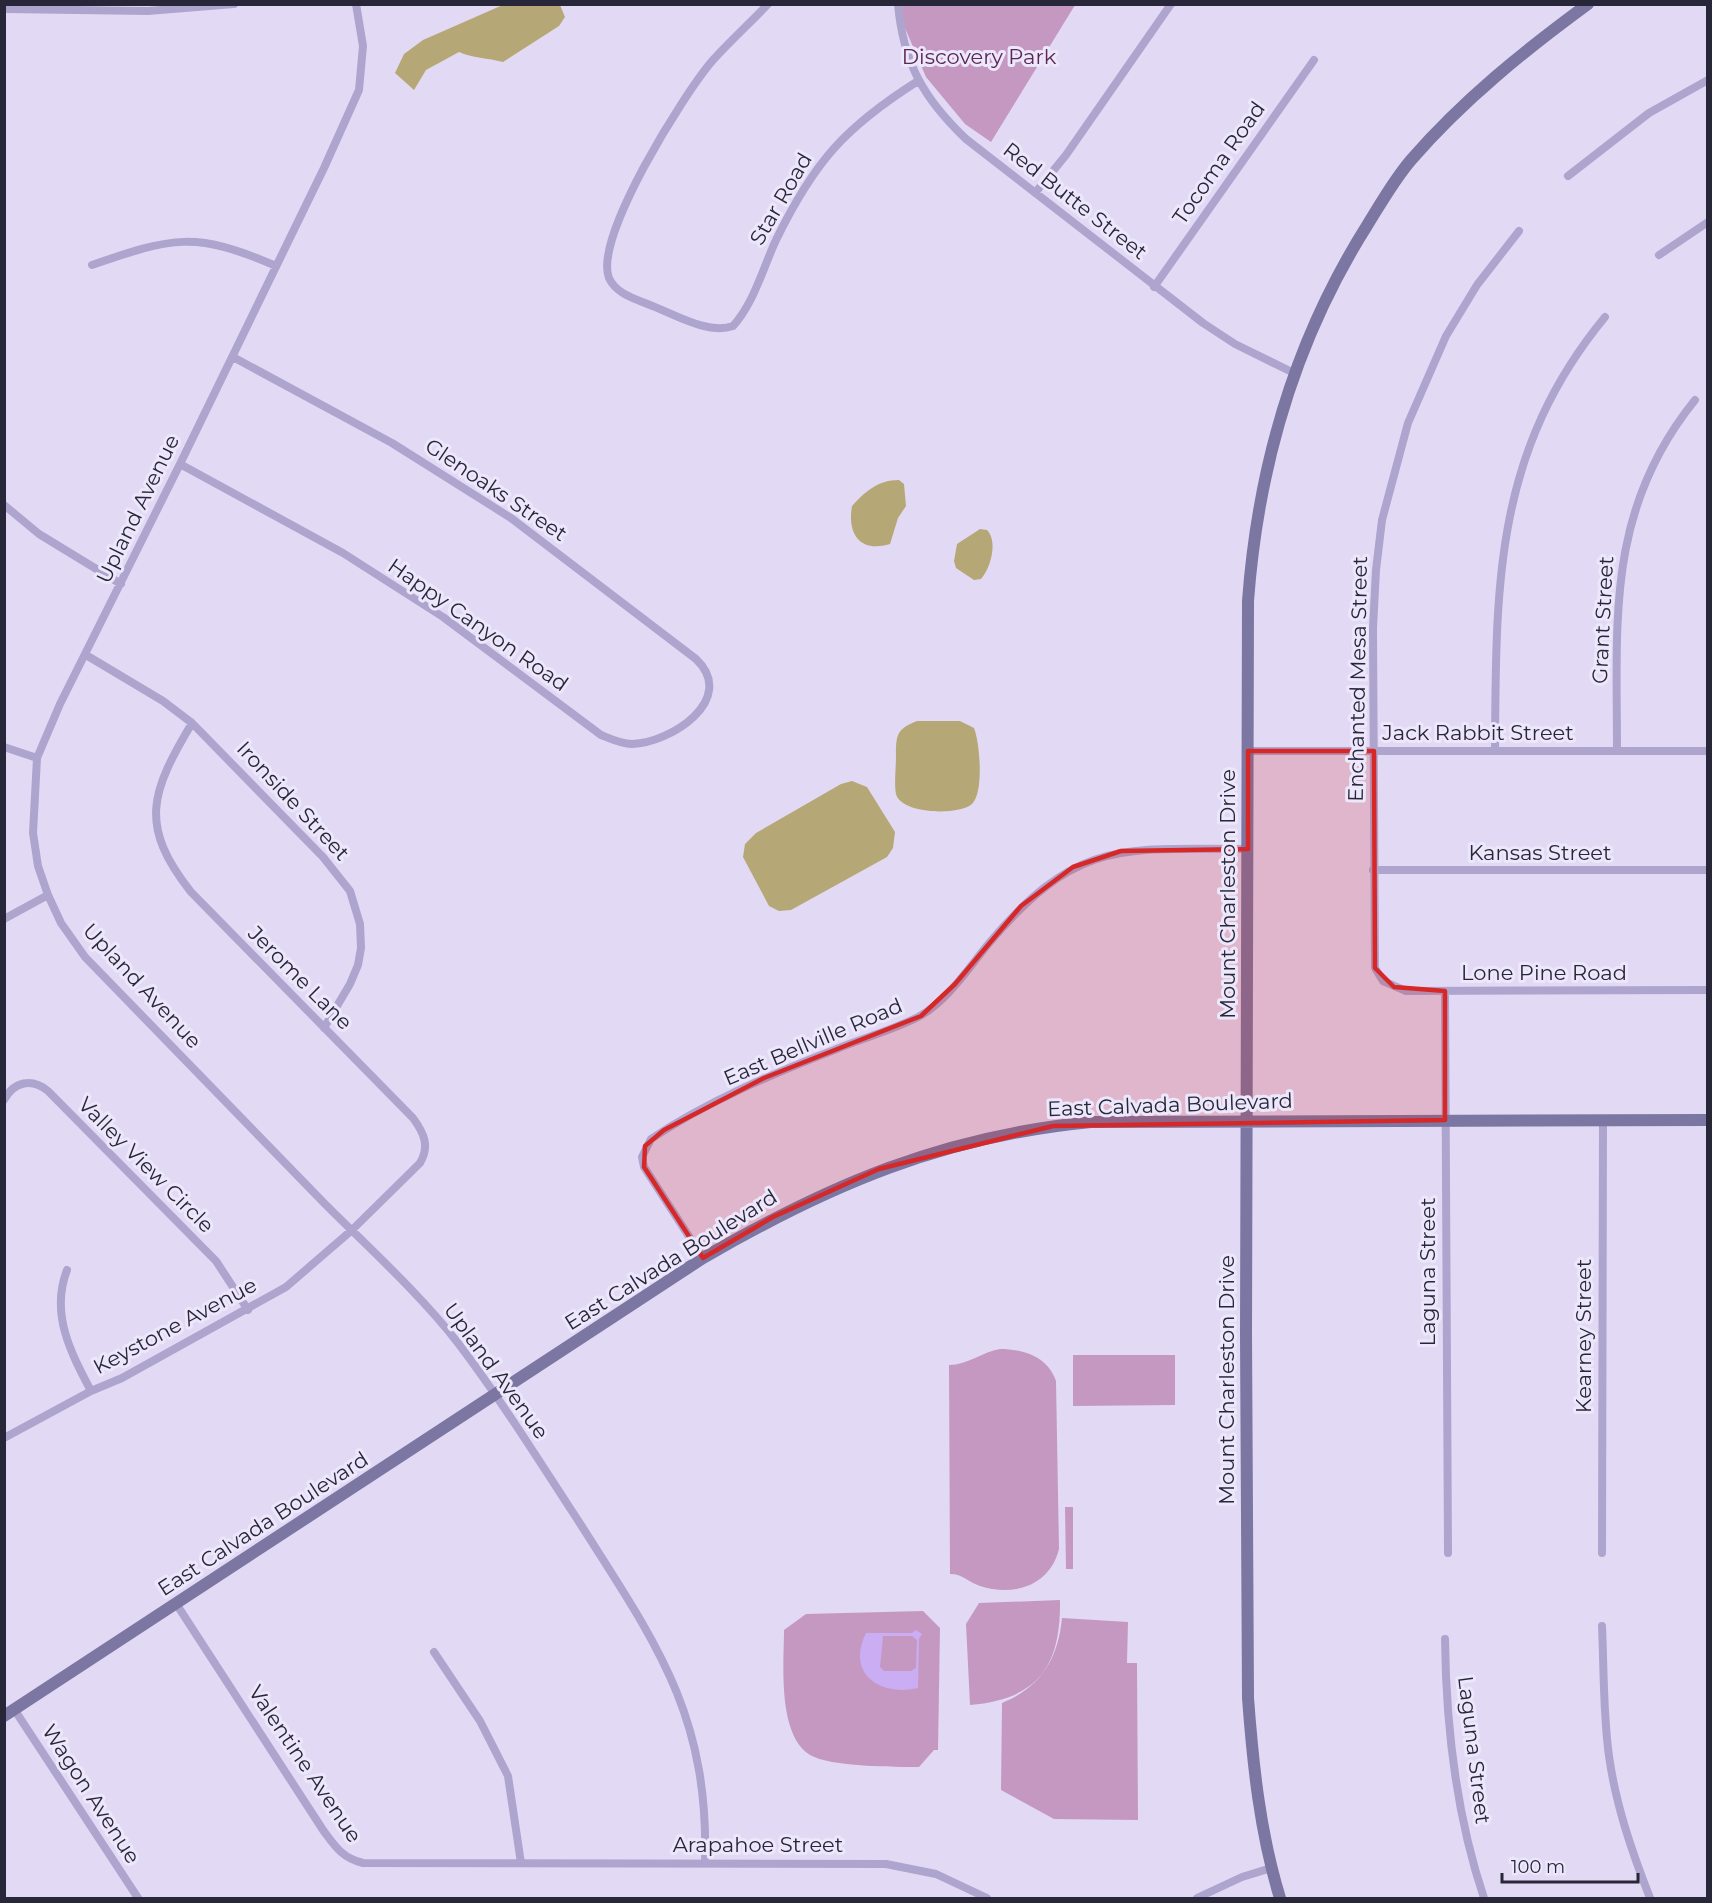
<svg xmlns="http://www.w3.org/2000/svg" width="1712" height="1903" viewBox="0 0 1712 1903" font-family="Montserrat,sans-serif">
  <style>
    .green { fill: #c598c1 }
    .sand { fill: #cbadf4; fill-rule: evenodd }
    .water { fill: #b5a876 }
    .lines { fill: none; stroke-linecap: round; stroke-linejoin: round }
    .street { stroke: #aea5ce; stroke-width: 8 }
    .secondary { stroke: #7b76a2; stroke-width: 12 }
    .marked { fill: #d62828; fill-opacity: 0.2; stroke: #d62828; stroke-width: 4.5; stroke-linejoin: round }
    .labels { text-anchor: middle; stroke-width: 6; stroke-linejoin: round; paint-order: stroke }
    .park-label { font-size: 21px; fill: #5a2853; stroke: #ede7fb }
    .street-label { font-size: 21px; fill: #282739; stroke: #ede7fb }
  </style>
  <rect width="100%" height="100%" fill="#e2daf4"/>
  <path class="green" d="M 901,5 L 1075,5 L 991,142 L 965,124 L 926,77 L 899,14 Z
    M 1000,1349 C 1024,1349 1048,1357 1056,1381 L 1059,1549 C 1050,1586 1013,1597 980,1586 C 968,1582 963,1574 950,1574 L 949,1365 C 967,1365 982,1352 1000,1349 Z
    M 1073,1355 L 1175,1355 L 1175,1405 L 1073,1406 Z
    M 1065,1507 L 1073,1507 L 1073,1569 L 1066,1569 Z
    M 1060,1600 C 1061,1667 1038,1699 970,1705 L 966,1624 L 979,1603 Z
    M 923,1611 L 940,1628 L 938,1750 L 934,1750 L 919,1767 C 895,1767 830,1767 810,1755 C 777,1734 784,1664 784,1630 L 806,1614 Z
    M 1062,1618 L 1128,1622 L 1127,1663 L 1137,1663 L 1138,1820 L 1054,1819 L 1001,1790 L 1002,1703 C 1041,1687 1058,1659 1062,1618 Z"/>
  <path class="sand" d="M 916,1630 L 922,1634 L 919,1639 L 918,1688 C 879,1697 846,1673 866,1633 L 912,1633 ZM 883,1636 L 912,1636 L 917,1640 L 916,1668 L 911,1671 L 884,1671 L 880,1667 Z"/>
  <path class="water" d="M 505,4 L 560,5 L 565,17 L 559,26 L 503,62 C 488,58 472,58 459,52 L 426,70 L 414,90 L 395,73 L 404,54 L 423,40 Z
    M 899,480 L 904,484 L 906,506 L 898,518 L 890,544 C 860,553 847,534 852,506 C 866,491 878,480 899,480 Z
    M 980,529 L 987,530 C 998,541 991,568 981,579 L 974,580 L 956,568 L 954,561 L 957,544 Z
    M 917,721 L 960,721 L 974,728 C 980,743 984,793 972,804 C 958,816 901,814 896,794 C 894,783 896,768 896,756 C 896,736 896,729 917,721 Z
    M 852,781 L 867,787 L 895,832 L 893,848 L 887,857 L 791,910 L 779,911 L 769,906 L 743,857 L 745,844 L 756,833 L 841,784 Z"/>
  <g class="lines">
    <path class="street" d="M 356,4 L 363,46 L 359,90 L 324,168 L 180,464 L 60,704 L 37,758 L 33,833 L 38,866 L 48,895 L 61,923 L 85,957 C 165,1039 245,1121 325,1204 C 370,1249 419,1293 458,1343 C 502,1401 541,1464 581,1525 C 656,1643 709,1715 705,1862
      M 768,4 C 750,23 730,41 713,60 C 685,92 593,238 609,278 C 616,294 636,299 650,305 C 674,314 708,335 733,326 C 754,303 763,268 776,240 C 814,162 845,127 918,81
      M 898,4 C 903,63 924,99 966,139 L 1203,323 L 1235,344 L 1294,373
      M 4,9 L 148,11 L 234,4
      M 1568,176 L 1649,113 L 1708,80
      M 1035,193 L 1066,155 L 1171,4
      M 1519,231 L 1477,285 L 1446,336 L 1408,423 L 1382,520 L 1376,570 L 1373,628 L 1375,968 L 1383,981 L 1406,991 L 1708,990
      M 1659,255 L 1708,222
      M 92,265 C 173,237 195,231 276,266
      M 1154,287 L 1314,60
      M 180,464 L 343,553 L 443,617 L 601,735 C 611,739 621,744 632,744 C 671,743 738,699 696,659 L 511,518 L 392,443 L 233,357
      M 4,505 L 39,534 L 121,584
      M 86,655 L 163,701 L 192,723 L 323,857 L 350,891 L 360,924 L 361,948 L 358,965 L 350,984 L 324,1028
      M 4,747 L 37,758
      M 1248,751 L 1708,751
      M 1495,751 C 1496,585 1494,452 1605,317
      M 1617,751 C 1617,619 1606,510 1695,400
      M 1373,870 L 1708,870
      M 4,919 L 48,895
      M 1445,991 L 1448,1553
      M 4,1100 C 14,1081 32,1078 48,1091 L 216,1261 L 248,1310
      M 703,1258 L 644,1167 L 642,1157 L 651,1139 C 706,1102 772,1074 834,1050 C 862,1038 891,1031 918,1017 C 948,1001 969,967 990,942 C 1078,838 1122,849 1248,849
      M 67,1270 C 50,1314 71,1353 91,1391
      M 4,1438 L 91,1391 L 122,1378 L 286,1287 L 352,1230 L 420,1163 C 430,1146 424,1133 413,1118 L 191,892 C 138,825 151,792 192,723
      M 1602,1553 L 1603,1119
      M 177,1605 L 323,1830 C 335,1846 342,1858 363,1863 L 886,1864 L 936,1874 L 987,1898
      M 1602,1626 C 1604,1669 1603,1713 1609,1756 C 1616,1806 1632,1852 1650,1898
      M 1445,1639 C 1446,1727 1456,1815 1484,1898
      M 434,1652 L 480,1721 L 508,1776 L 521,1863
      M 14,1709 L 138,1898
      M 1197,1898 L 1242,1877 L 1271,1868"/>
    <path class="secondary" d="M 4,1716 L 703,1258 C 829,1185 943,1136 1091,1122 L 1708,1120
      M 1280,1898 C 1260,1833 1253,1765 1248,1698 L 1246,1334 L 1248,601 C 1258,466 1295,339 1368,224 C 1381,203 1394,180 1411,160 C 1463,100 1524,51 1588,4"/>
  </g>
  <path class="marked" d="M 1248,751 L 1374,751 L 1375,968 L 1394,987 L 1445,991 L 1445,1120 L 1053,1126 L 879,1169 L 773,1217 L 703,1258 L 644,1167 L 645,1146 L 664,1130 L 764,1078 L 921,1016 L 955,984 L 1021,906 L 1073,867 L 1121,851 L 1248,849 Z"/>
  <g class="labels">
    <g class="park-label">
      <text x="979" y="64">Discovery Park</text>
    </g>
    <g class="street-label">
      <text transform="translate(1219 163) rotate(-55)" y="7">Tocoma Road</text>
      <text transform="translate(781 199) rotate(-60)" y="7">Star Road</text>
      <text transform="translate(1075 201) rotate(38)" y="7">Red Butte Street</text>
      <text transform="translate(496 490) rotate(34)" y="7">Glenoaks Street</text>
      <text transform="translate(138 509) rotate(-64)" y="7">Upland Avenue</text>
      <text transform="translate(1603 620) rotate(-87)" y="7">Grant Street</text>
      <text transform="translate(478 625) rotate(35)" y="7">Happy Canyon Road</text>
      <text transform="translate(1358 679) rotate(-89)" y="7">Enchanted Mesa Street</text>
      <text x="1478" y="740">Jack Rabbit Street</text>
      <text transform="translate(293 801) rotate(47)" y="7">Ironside Street</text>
      <text x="1540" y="860">Kansas Street</text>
      <text transform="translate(1228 894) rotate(-90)" y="7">Mount Charleston Drive</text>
      <text x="1544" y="980">Lone Pine Road</text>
      <text transform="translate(300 978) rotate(45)" y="7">Jerome Lane</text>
      <text transform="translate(142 986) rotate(47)" y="7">Upland Avenue</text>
      <text transform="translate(813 1042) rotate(-23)" y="7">East Bellville Road</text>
      <text transform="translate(1170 1105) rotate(-2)" y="7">East Calvada Boulevard</text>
      <text transform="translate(146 1165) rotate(45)" y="7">Valley View Circle</text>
      <text transform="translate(671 1260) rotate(-32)" y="7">East Calvada Boulevard</text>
      <text transform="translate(1428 1272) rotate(-90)" y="7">Laguna Street</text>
      <text transform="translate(175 1326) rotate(-28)" y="7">Keystone Avenue</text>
      <text transform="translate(1584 1336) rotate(-90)" y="7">Kearney Street</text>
      <text transform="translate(496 1371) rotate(54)" y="7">Upland Avenue</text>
      <text transform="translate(1227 1380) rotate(-90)" y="7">Mount Charleston Drive</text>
      <text transform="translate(263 1524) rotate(-33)" y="7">East Calvada Boulevard</text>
      <text transform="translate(1474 1750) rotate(83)" y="7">Laguna Street</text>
      <text transform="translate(305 1764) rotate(56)" y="7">Valentine Avenue</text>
      <text transform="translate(91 1794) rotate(57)" y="7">Wagon Avenue</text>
      <text x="758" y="1852">Arapahoe Street</text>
    </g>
  </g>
  <rect width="1712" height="1903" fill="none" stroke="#282739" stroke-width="12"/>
  <path d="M1502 1873v9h136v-9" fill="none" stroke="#282739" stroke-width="3"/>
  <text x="1511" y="1873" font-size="18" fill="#282739" stroke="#ede7fb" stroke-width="4.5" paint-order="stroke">100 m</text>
</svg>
